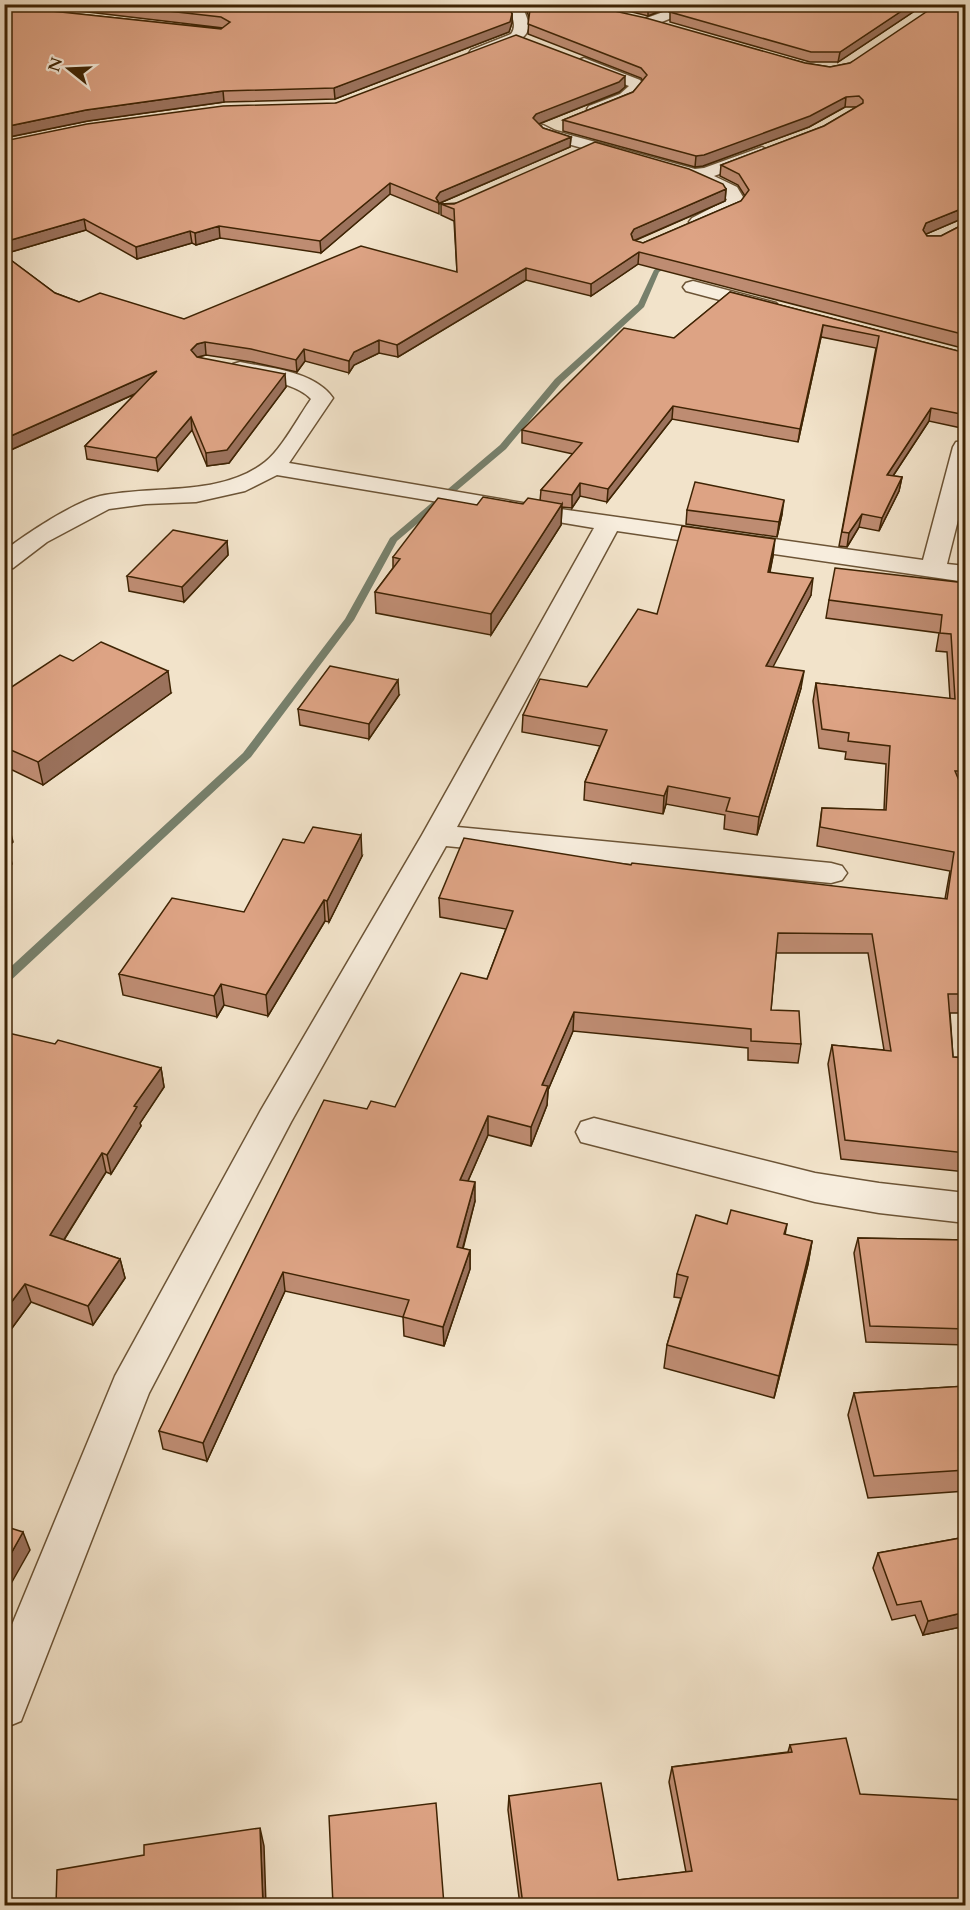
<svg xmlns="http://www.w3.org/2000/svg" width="970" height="1910" viewBox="0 0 970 1910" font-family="Cardo,serif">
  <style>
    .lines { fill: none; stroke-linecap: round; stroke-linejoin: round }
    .stream { fill: #77806c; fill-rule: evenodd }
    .minor-casing { stroke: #6c5436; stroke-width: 3 }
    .minor { fill: #f7eddd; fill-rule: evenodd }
    .wall { fill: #be8c72; stroke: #3f2404; stroke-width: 1.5 }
    .shaded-wall { fill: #9b725c; stroke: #3f2404; stroke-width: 1.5 }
    .building { fill: #dda384; stroke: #3f2404; stroke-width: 1.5 }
  </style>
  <rect width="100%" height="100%" fill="#f2e3ca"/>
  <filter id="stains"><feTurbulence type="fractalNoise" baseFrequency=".00333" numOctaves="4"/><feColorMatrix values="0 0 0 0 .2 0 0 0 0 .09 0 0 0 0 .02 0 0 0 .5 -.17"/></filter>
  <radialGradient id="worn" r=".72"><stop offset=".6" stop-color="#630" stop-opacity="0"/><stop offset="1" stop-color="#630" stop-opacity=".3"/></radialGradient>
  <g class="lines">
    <path class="stream" d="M 670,261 L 675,262 L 659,272 L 644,307 L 561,383 L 506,449 L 397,541 L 354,620 L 251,757 L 8,983 L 4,984 L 4,973 L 243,753 L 345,619 L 390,538 L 500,445 L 555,379 L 638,304 L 654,270 Z"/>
    <defs>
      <path id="minor" d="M 507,4 L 521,4 C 525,13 531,23 527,32 C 523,43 481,59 471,56 L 469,53 L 471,50 L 511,34 C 518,25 511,14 507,4 Z
        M 685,4 L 707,4 L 654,25 L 644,25 L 642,22 L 644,19 Z
        M 584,58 L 640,80 L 645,87 C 635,100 605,116 589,112 L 587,109 L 589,106 L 620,94 L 629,86 L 579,66 L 576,63 L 579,60 Z
        M 543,125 L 555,131 L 695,169 L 704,168 L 762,147 L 770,152 L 768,156 L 714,176 L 737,187 L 746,202 L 743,206 L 698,227 L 692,226 L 689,222 L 692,218 L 727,200 L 724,194 L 689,178 L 543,137 L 535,130 Z
        M 693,281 L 776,303 L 779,307 L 776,311 L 769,313 L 686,291 L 683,287 L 686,283 Z
        M 240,362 C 270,368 314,371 333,398 L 289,463 L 546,507 L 923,560 L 953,447 L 956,442 L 966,441 L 966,488 L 947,564 L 966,566 L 966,582 L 617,531 L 457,827 L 831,863 L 842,866 L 847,873 L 842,880 L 831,883 L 446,846 L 291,1122 L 149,1393 L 21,1721 L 4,1728 L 4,1644 L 115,1376 L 261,1110 L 422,835 L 594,528 L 277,475 L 245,491 L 196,502 L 146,504 L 109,509 L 47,542 L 13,568 L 4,570 L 4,551 C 26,534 74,502 100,496 C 153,485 221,497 265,462 C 281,450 299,416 311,399 C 296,382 254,378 233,372 L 229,368 L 233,364 Z
        M 594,1118 L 815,1173 L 879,1183 L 966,1193 L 966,1223 L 879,1213 L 815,1202 L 581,1142 L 576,1132 L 581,1122 Z"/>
    </defs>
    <use href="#minor" class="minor-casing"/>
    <use href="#minor" class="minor"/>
  </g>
  <path class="wall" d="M 20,4 L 508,4 L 512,14 L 512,23 L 509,32 L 335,99 L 224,102 L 88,121 L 4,138 L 4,6 L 221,29 L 223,28 Z
    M 524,4 L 583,4 L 805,63 L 830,67 L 850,63 L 966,4 L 966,217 L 926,234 L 927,236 L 941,236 L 966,223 L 966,349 L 638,264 L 591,296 L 526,280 L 398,357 L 379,353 L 354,365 L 349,373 L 305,361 L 297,372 L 252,362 L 206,355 L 198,357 L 286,387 L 229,463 L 207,466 L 192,430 L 158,471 L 87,459 L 85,446 L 135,394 L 4,453 L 4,255 L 55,293 L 79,302 L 184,319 L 457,272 L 454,221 L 441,215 L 441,204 L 726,189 L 725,201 L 634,241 L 643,243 L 741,201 L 745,196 L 738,185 L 720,176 L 721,165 L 824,126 L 857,107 L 845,107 L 809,127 L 703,166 L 695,167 L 563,131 L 563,120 L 633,92 L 643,81 L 641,78 L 528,34 L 529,17 Z
    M 600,4 L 677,4 L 648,16 Z
    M 689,4 L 925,4 L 838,62 L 810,62 L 670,22 L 670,12 Z
    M 625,87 L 619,92 L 539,124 L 543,128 L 571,137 L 570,147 L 440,203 L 439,204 L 439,214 L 390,194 L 321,253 L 220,238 L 196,245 L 192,243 L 137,259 L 86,230 L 4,254 L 336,103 Z
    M 730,292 L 966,353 L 966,429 L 929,421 L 893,476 L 902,477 L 899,491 L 879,531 L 859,527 L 847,547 L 839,546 L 876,348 L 821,337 L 798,442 L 672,419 L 607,502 L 580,496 L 572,508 L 562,507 L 561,525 L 491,635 L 376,613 L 375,592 L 393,568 L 393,557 L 477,505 L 523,504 L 540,501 L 541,490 L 573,454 L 522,443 L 522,430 L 674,338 Z
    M 687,510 L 782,514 L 777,537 L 686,524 Z
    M 227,541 L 228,555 L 184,602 L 129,591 L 127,576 Z
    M 773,556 L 770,572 L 811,595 L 772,667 L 801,688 L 757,835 L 724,829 L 725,815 L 666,804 L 663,814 L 584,800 L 585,782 L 600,746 L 522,732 L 523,715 L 587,687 L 657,614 Z
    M 966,583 L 966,789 L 962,789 L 966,797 L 966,1013 L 950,1013 L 953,1057 L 966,1058 L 966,1172 L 841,1159 L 828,1064 L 832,1045 L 884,1050 L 868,953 L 776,953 L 771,1010 L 801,1044 L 798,1063 L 748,1060 L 748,1048 L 573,1031 L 548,1090 L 547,1105 L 531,1146 L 488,1135 L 468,1181 L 475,1201 L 463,1249 L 470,1250 L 470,1269 L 444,1346 L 404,1336 L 403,1317 L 285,1291 L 207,1461 L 163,1449 L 159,1431 L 367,1109 L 395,1107 L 487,979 L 506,929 L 440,917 L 439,898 L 631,865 L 945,899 L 950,871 L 817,846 L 822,808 L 884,810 L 886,764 L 845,759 L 846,752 L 819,748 L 813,701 L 816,683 L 950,699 L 947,652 L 936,651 L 939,633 L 826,618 L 829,600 Z
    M 73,661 L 171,693 L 43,785 L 4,766 L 4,692 Z
    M 399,695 L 369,739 L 300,725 L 298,709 Z
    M 362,856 L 329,922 L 325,921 L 268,1016 L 224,1005 L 217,1017 L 123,995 L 119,974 Z
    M 55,1044 L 161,1068 L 164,1087 L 140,1123 L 141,1126 L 111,1174 L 106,1172 L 64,1240 L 120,1259 L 125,1278 L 93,1325 L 31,1302 L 4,1339 Z
    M 727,1224 L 787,1224 L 785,1235 L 812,1241 L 808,1264 L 774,1398 L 664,1368 L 667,1345 L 681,1298 L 674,1297 L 677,1274 Z
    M 858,1238 L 966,1240 L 966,1345 L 866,1342 L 854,1253 Z
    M 966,1386 L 966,1491 L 868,1498 L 848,1415 L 854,1393 Z
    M 966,1537 L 966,1626 L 923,1635 L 915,1615 L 892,1620 L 873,1568 L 878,1553 Z
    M 790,1745 L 860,1794 L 966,1905 L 520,1905 L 508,1810 L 509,1796 L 618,1880 L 686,1872 L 669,1782 L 672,1767 L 788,1752 Z"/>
  <path class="shaded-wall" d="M 653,4 L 677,4 L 648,16 L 648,6 Z
    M 912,4 L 925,4 L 838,62 L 840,52 Z
    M 512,14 L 512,23 L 509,32 L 335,99 L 334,88 Z
    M 625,76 L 625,87 L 619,92 L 536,125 L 533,118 L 536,114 Z
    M 223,91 L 224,102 L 88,121 L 4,138 L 4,127 L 86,110 Z
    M 846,97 L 845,107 L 809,127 L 703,166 L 695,167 L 696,156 Z
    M 571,137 L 570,147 L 440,203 L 439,204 L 436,198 L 440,192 Z
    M 390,183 L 390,194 L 321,253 L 320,241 Z
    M 726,189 L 725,201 L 633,241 L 631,234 L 634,229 Z
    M 966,207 L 966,217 L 924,235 L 923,230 L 926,223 Z
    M 84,219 L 86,230 L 4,254 L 4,242 Z
    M 219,226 L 220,238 L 196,245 L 195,233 Z
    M 190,231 L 192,243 L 137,259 L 136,247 Z
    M 639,252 L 638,264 L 591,296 L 591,284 Z
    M 526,268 L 526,280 L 398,357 L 397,345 Z
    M 823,325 L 821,337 L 798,442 L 800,429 Z
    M 379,340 L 379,353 L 354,365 L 349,373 L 349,361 L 354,352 Z
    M 205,342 L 206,355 L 198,357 L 193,363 L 191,350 L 197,344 Z
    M 304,349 L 305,361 L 297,372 L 296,360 Z
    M 157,371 L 159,383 L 4,453 L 4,439 Z
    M 285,374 L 286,387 L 229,463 L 207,466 L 206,453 Z
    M 673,406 L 672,419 L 607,502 L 608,489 Z
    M 931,408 L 929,421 L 885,488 L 887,475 Z
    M 191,417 L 192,430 L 158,471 L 156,458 Z
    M 902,477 L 899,491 L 879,531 L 882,518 Z
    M 580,483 L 580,496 L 572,508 L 572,495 Z
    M 784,500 L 782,514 L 777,537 L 779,522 Z
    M 562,504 L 561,525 L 491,635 L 491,614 Z
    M 862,514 L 859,527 L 847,547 L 849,533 Z
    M 775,539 L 773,556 L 766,589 L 768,572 Z
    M 227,541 L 228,555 L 184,602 L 182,587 Z
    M 813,578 L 811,595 L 764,684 L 766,666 Z
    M 168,671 L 171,693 L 43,785 L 38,762 Z
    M 804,671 L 801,688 L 757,835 L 759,817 Z
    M 398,680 L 399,695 L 369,739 L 369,724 Z
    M 668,786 L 666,804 L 663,814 L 664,796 Z
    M 8,822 L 13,842 L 8,847 L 12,864 L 4,871 L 4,825 Z
    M 361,835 L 362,856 L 329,922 L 327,901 Z
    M 324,900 L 325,921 L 268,1016 L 266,995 Z
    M 221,984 L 224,1005 L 217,1017 L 214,996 Z
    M 574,1012 L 573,1031 L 548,1090 L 547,1105 L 531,1146 L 531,1127 L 542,1085 Z
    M 161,1068 L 164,1087 L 140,1123 L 141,1126 L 111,1174 L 107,1155 L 134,1106 Z
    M 488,1116 L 488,1135 L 460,1199 L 460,1180 Z
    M 102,1153 L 106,1172 L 55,1254 L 50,1235 Z
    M 475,1182 L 475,1201 L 458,1266 L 457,1247 Z
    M 812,1241 L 808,1264 L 774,1398 L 779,1376 Z
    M 470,1250 L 470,1269 L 444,1346 L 443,1327 Z
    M 120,1259 L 125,1278 L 93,1325 L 88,1306 Z
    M 283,1272 L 285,1291 L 207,1461 L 203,1443 Z
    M 25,1284 L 31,1302 L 4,1339 L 4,1312 Z
    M 23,1532 L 30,1550 L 4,1596 L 4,1566 Z
    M 966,1612 L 966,1626 L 923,1635 L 928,1621 Z
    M 260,1828 L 264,1846 L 266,1905 L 263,1905 Z"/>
  <path class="building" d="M 106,4 L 508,4 L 512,14 L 510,22 L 334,88 L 223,91 L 86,110 L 4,127 L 4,6 L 221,29 L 230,22 L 221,17 Z
    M 528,4 L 583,4 L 646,18 L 805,63 L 830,67 L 850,63 L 938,4 L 966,4 L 966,207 L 926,223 L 923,230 L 927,236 L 941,236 L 966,223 L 966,335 L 639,252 L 591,284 L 526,268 L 397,345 L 379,340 L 354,352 L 349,361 L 304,349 L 296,360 L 251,349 L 205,342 L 197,344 L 191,350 L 197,357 L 285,374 L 227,450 L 206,453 L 191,417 L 156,458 L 85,446 L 157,371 L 4,439 L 4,255 L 55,293 L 79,302 L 100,293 L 184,319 L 361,246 L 457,272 L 454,209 L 441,204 L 454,204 L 595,142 L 689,169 L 723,184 L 726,189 L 634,229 L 631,234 L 633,240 L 643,243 L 741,201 L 749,190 L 739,174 L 721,165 L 824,126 L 863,103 L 863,100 L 859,96 L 846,97 L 810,116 L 704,155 L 696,156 L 563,120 L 633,92 L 647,75 L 641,68 L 528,24 L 530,10 Z
    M 689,4 L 912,4 L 840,52 L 811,52 L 670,12 Z
    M 516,35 L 625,76 L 619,82 L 536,114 L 533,118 L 543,128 L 571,137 L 440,192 L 436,198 L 439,203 L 390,183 L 320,241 L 219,226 L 195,233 L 190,231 L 136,247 L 84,219 L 4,242 L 4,141 L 87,124 L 223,106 L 336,103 Z
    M 730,292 L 966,353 L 966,415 L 931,408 L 887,475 L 902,477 L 882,518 L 862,514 L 849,533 L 842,532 L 879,336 L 823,325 L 800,429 L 673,406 L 608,489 L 580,483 L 572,495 L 541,490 L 582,443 L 522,430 L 624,328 L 674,338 Z
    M 695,482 L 784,500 L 779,522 L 687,510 Z
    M 483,497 L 523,504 L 528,498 L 562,504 L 491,614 L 375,592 L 400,559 L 393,557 L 438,498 L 477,505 Z
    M 682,526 L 775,539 L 768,572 L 813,578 L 766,666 L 804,671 L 759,817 L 726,811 L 730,798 L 668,786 L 664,796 L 585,782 L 607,730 L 523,715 L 540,679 L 587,687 L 638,609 L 657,614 Z
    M 173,530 L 227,541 L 182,587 L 127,576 Z
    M 835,568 L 966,583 L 966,771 L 955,771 L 966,797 L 966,994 L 948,994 L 953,1057 L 966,1058 L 966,1153 L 845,1140 L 832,1045 L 891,1051 L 872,934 L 778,933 L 771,1010 L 799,1011 L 801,1044 L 751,1041 L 751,1029 L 574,1012 L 542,1085 L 548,1086 L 531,1127 L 488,1116 L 460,1180 L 475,1182 L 457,1247 L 470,1250 L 443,1327 L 403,1317 L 409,1300 L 283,1272 L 203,1443 L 159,1431 L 324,1100 L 367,1109 L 371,1101 L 395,1107 L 461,973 L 487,979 L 513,911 L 439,898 L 464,838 L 631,865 L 632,863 L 947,899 L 954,852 L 820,827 L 822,808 L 886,810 L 890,746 L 848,741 L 849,733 L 822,729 L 816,683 L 955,699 L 951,634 L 940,633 L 942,615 L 829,600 Z
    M 101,642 L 168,671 L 38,762 L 4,747 L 4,692 L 60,655 L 73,661 Z
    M 330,666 L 398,680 L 369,724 L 298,709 Z
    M 313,827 L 361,835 L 327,901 L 324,900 L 266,995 L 221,984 L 214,996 L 119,974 L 172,898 L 244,912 L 283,839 L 304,843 Z
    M 4,1032 L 55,1044 L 58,1040 L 161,1068 L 134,1106 L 137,1107 L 107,1155 L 102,1153 L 50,1235 L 120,1259 L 88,1306 L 25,1284 L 4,1312 Z
    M 731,1210 L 787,1224 L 784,1234 L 812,1241 L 779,1376 L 667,1345 L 688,1277 L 677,1274 L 696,1215 L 727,1224 Z
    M 858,1238 L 966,1240 L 966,1329 L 870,1326 Z
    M 966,1386 L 966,1470 L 874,1476 L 854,1393 Z
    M 4,1526 L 23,1532 L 4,1566 Z
    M 966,1537 L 966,1612 L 928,1621 L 921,1601 L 897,1605 L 878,1553 Z
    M 846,1738 L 860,1794 L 966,1800 L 966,1905 L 523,1905 L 509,1796 L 601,1783 L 618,1880 L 692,1871 L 672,1767 L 792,1752 L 790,1745 Z
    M 436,1803 L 444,1905 L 333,1905 L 329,1816 Z
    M 260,1828 L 263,1905 L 56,1905 L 57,1870 L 144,1855 L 144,1845 Z"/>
  <rect width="970" height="1910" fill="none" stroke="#f2e3ca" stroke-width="24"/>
  <rect x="6" y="6" width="958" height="1898" fill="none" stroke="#3f2404" stroke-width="3"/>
  <rect x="12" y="12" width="946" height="1886" fill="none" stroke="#3f2404" stroke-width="1.5"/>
  <g transform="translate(69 69) rotate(288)" stroke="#f7eddd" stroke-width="4.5" paint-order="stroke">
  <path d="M0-4.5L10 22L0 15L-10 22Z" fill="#3f2404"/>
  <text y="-9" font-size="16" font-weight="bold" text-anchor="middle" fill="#3f2404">N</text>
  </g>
  <rect width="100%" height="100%" filter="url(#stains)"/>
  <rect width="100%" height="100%" fill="url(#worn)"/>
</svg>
